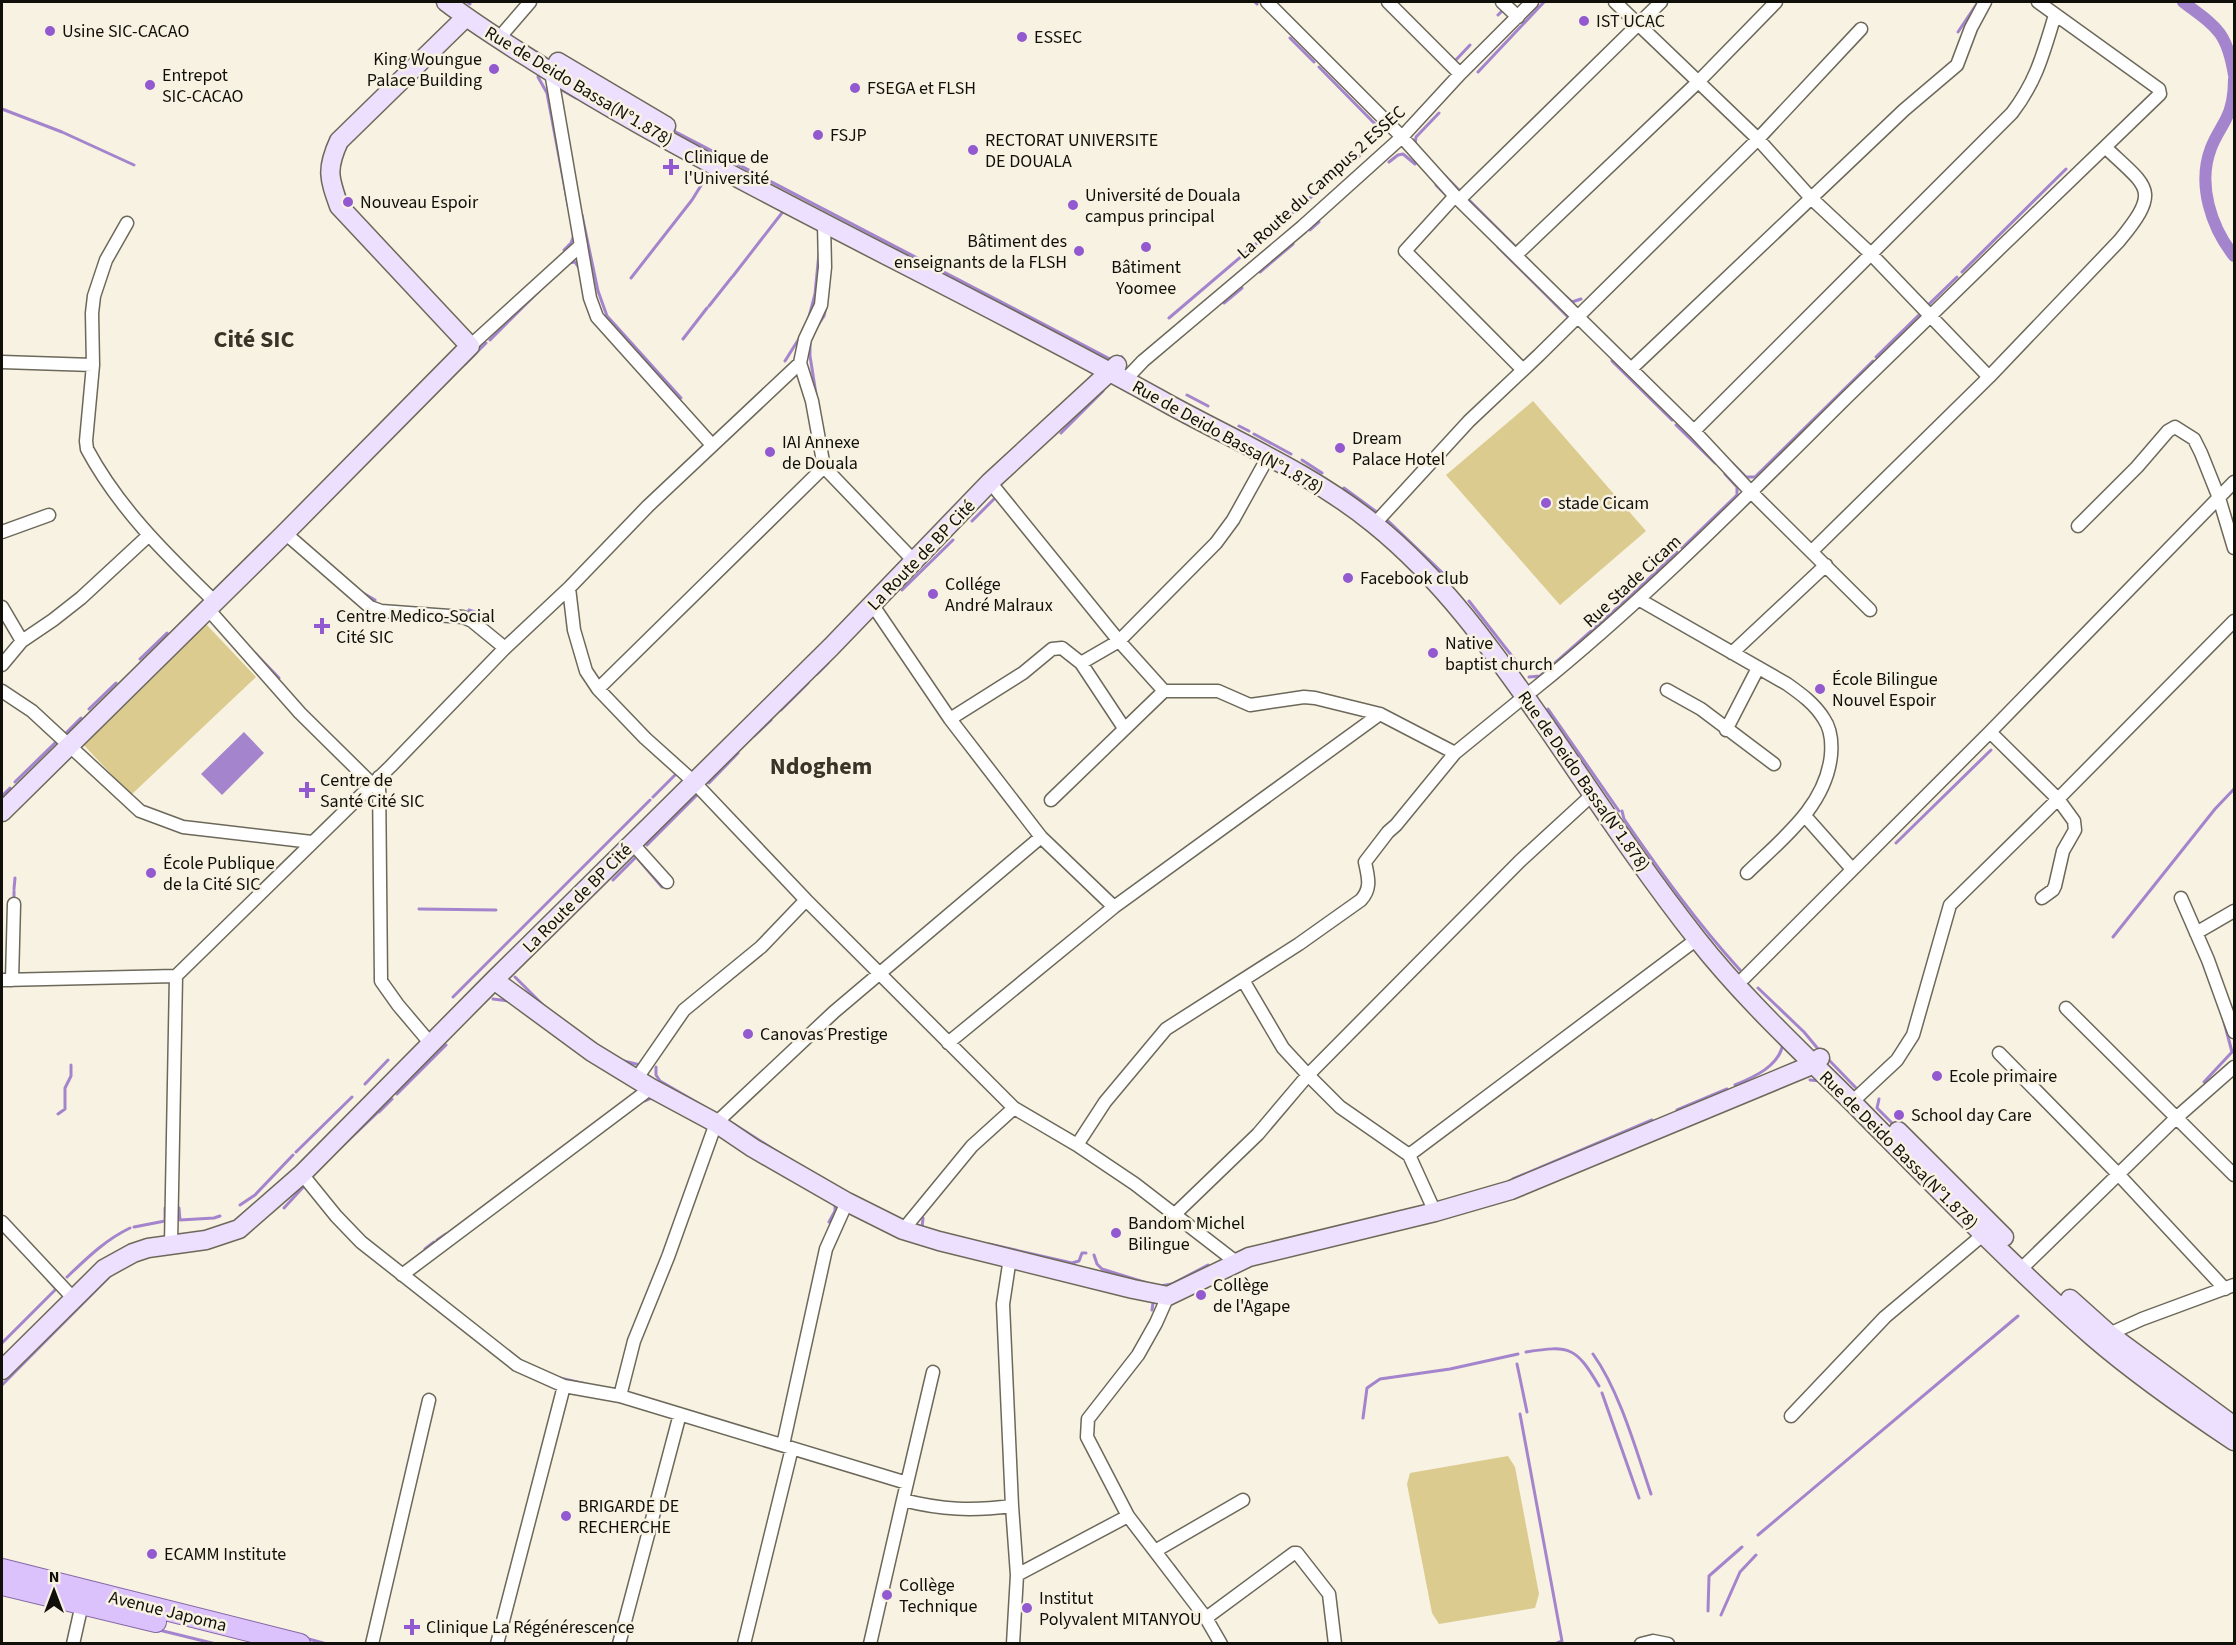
<svg xmlns="http://www.w3.org/2000/svg" width="2236" height="1645" viewBox="0 0 2236 1645" font-family="'Source Sans 3',sans-serif">
  <style>
    .green { fill: #dbcb8e }
    .water { fill: #a485cd }
    .lines { fill: none; stroke-linecap: round; stroke-linejoin: round }
    .stream { stroke: #a485cd; stroke-width: 3 }
    .canal { stroke: #a485cd; stroke-width: 12 }
    .street-casing { stroke: #6c685a; stroke-width: 15 }
    .secondary-casing { stroke: #6c685a; stroke-width: 21 }
    .primary-casing { stroke: #8569a6; stroke-width: 22 }
    .street { stroke: #fff; stroke-width: 12 }
    .secondary { stroke: #ede0fe; stroke-width: 18 }
    .primary { stroke: #dcc2fc; stroke-width: 20 }
    .poi-dot { fill: #9359d1; stroke: #f7f2e1; stroke-width: 2 }
    .labels { text-anchor: middle; stroke-width: 5; stroke-linejoin: round; paint-order: stroke }
    .poi-label { font-size: 18px; fill: #110f0a; stroke: #f7f2e1; text-anchor: start }
    .street-label { font-size: 18px; fill: #110f0a; stroke: #f7f2e1 }
    .district-label { font-size: 24px; font-weight: bold; fill: #383427; stroke: #f7f2e1 }
  </style>
  <rect width="100%" height="100%" fill="#f7f2e1"/>
  <path class="green" d="M 1533,401 L 1646,531 L 1560,605 L 1446,475 Z
    M 204,622 L 256,677 L 131,795 L 79,740 Z
    M 1508,1456 L 1515,1467 L 1539,1594 L 1535,1608 L 1439,1624 L 1432,1613 L 1407,1484 L 1410,1473 Z"/>
  <path class="water" d="M 244,732 L 264,753 L 222,795 L 201,774 Z"/>
  <g class="lines">
    <path class="stream" d="M 467,2 L 470,4
      M 1255,2 L 1257,4
      M 1498,15 L 1504,9
      M 1958,32 L 1978,2
      M 1290,38 L 1314,62
      M 1453,63 L 1470,45
      M 1319,67 L 1378,127 L 1380,133
      M 1478,72 L 1544,2
      M 539,75 L 538,77 L 547,93 L 568,205
      M 560,90 L 560,89 L 576,98
      M 2,109 L 62,132 L 134,165
      M 672,130 L 923,261
      M 1415,144 L 1416,137 L 1439,113
      M 1389,162 L 1398,155 L 1403,154 L 1415,164
      M 1444,175 L 1461,192
      M 1436,185 L 1445,194
      M 1467,198 L 1518,249
      M 582,215 L 598,291 L 607,316 L 681,398
      M 1310,230 L 1319,222
      M 1498,247 L 1569,318
      M 564,250 L 571,243 L 574,235
      M 568,263 L 575,262 L 579,268
      M 942,271 L 1110,359 L 1122,357
      M 1260,272 L 1293,244
      M 1962,272 L 2066,169
      M 733,276 L 785,209
      M 631,278 L 692,200 L 710,171
      M 1565,296 L 1572,302 L 1581,299
      M 1224,303 L 1242,288
      M 709,306 L 732,277
      M 1926,307 L 1957,277
      M 809,317 L 815,294 L 819,253
      M 1169,318 L 1365,151
      M 818,325 L 824,316 L 826,307
      M 683,339 L 707,308
      M 490,340 L 546,284
      M 810,341 L 810,356 L 816,394
      M 1876,357 L 1922,312
      M 785,361 L 800,337
      M 1612,361 L 1672,420
      M 465,364 L 486,343
      M 1187,395 L 1208,406
      M 1676,425 L 1715,463
      M 1239,426 L 1249,431
      M 1061,433 L 1103,391
      M 1254,434 L 1291,454
      M 1302,460 L 1322,473
      M 1732,463 L 1746,477 L 1755,477 L 1873,361
      M 1344,488 L 1378,513
      M 1385,518 L 1449,579
      M 972,521 L 998,495
      M 1682,548 L 1737,495 L 1737,487 L 1725,474
      M 902,590 L 953,540
      M 363,593 L 375,600
      M 1469,601 L 1515,660
      M 469,610 L 484,615 L 494,622
      M 255,653 L 279,678
      M 140,659 L 167,633
      M 817,674 L 828,663
      M 1529,677 L 1540,676 L 1625,601 L 1677,552
      M 1553,681 L 1559,676
      M 89,709 L 116,683
      M 1548,709 L 1619,811
      M 781,710 L 808,683
      M 63,736 L 81,718
      M 754,736 L 771,720
      M 15,782 L 58,740
      M 709,783 L 738,753
      M 2,796 L 10,788
      M 653,797 L 678,772
      M 1622,811 L 1624,819 C 1660,871 1697,923 1740,970
      M 1896,843 L 1991,750
      M 647,845 L 699,793
      M 638,859 L 662,887
      M 613,880 L 639,854
      M 14,889 L 15,878
      M 14,901 L 14,891
      M 419,909 L 496,910
      M 2113,937 L 2215,809 L 2234,789
      M 515,977 L 544,1006
      M 1758,988 L 1804,1032 L 1819,1050
      M 453,997 L 650,800
      M 493,999 L 509,1001
      M 1828,1059 L 1858,1090
      M 624,1061 L 640,1065
      M 656,1067 L 656,1075 L 660,1081 L 717,1114
      M 1810,1080 L 1821,1081
      M 2204,1082 L 2232,1052 L 2223,1018
      M 365,1084 L 388,1060
      M 1735,1085 C 1754,1077 1780,1066 1783,1043
      M 397,1094 L 446,1045
      M 1879,1099 L 1877,1108 L 1895,1126
      M 645,1101 L 654,1097
      M 1677,1110 L 1727,1089
      M 379,1112 L 392,1099
      M 58,1114 L 65,1109 L 65,1088 L 71,1076 L 71,1065
      M 732,1123 L 800,1166
      M 296,1152 L 352,1097
      M 335,1153 L 377,1113
      M 1513,1179 L 1652,1120
      M 240,1205 L 255,1195 L 293,1155
      M 179,1208 L 180,1220 L 214,1218 L 220,1216
      M 284,1208 L 306,1184
      M 829,1222 L 835,1211 L 835,1204
      M 134,1227 L 165,1221 L 165,1208
      M 922,1228 L 923,1218
      M 2,1231 L 21,1251
      M 437,1240 L 446,1234
      M 989,1244 L 1072,1263 L 1079,1261 L 1082,1253 L 1086,1253
      M 425,1249 L 434,1242
      M 1094,1255 L 1097,1264 L 1102,1269 L 1147,1283
      M 67,1277 C 87,1258 105,1240 130,1228
      M 1160,1286 L 1172,1284 L 1208,1265
      M 1151,1300 L 1153,1303 L 1152,1310
      M 2,1343 L 56,1289 L 48,1280
      M 1526,1352 C 1570,1345 1576,1347 1599,1386
      M 1593,1354 C 1620,1392 1636,1450 1651,1494
      M 1517,1364 L 1527,1412
      M 560,1378 L 586,1384
      M 2,1385 L 112,1274
      M 1602,1393 L 1639,1498
      M 1520,1414 L 1562,1641 L 1555,1644
      M 1363,1418 L 1367,1388 L 1380,1379 L 1450,1369 L 1518,1354
      M 1758,1535 L 2018,1316
      M 1174,1566 L 1183,1579
      M 1708,1611 L 1709,1576 L 1742,1547
      M 1721,1615 L 1740,1572 L 1756,1555
      M 159,1630 L 216,1644
      M 305,1638 L 327,1644"/>
    <path class="canal" d="M 2183,2 C 2217,27 2227,32 2234,75
      M 2234,79 C 2234,93 2233,106 2226,119 C 2221,129 2215,137 2211,148 C 2197,184 2211,227 2234,256"/>
    <defs>
      <path id="street" d="M 1267,2 L 1402,137 L 1455,196 L 1694,431 L 1751,492 L 1870,610
        M 1388,2 L 1460,74
        M 1502,2 L 1518,17
        M 1615,2 L 1758,139 L 1811,198 L 1872,255 L 1989,377
        M 505,31 L 530,2
        M 551,72 L 590,298 L 597,317 L 712,445
        M 1455,196 L 1405,251 L 1523,370
        M 1459,200 L 1661,2
        M 127,223 L 106,260 L 94,296 L 92,313 L 93,365 L 86,441 L 87,449 C 119,509 167,555 215,602
        M 824,223 L 825,267 L 821,305 L 805,339 L 800,363 L 812,401 L 824,467 L 915,562
        M 1516,255 L 1698,82 L 1776,2
        M 470,346 L 581,245
        M 2,362 L 93,365
        M 1631,369 L 1904,110 L 1957,65 L 1971,28 L 1985,2
        M 1125,380 L 1143,361 L 1302,227 L 1402,137 L 1460,74 L 1532,2
        M 1694,431 L 2012,113 C 2037,80 2043,54 2055,15
        M 990,482 L 1119,641 L 1164,691
        M 1380,518 L 1469,421 L 1539,355 L 1758,139 L 1861,29
        M 2078,526 L 2137,467 L 2168,431 L 2175,427 L 2194,439 L 2201,453 L 2219,498 L 2234,548
        M 2,532 L 49,515
        M 285,533 L 370,607 L 381,611 L 463,617 L 472,621 L 505,648
        M 1812,551 L 1989,377 L 2119,241 C 2162,189 2148,188 2105,147
        M 569,588 L 574,630 L 586,671 L 598,689 L 645,738 L 694,782 L 806,900 L 1014,1108 L 1077,1145 L 1135,1184 L 1236,1262
        M 1640,600 L 1787,684 C 1801,694 1815,704 1824,719 C 1831,729 1832,743 1831,755 C 1826,806 1782,839 1747,873
        M 872,604 L 950,719 L 1041,837 L 1114,907
        M 2,607 L 22,641
        M 208,609 L 300,713 L 372,784
        M 1732,653 L 1826,565
        M 1081,663 L 1119,641 L 1216,543 L 1233,520 L 1268,457
        M 2,665 L 22,641 L 53,620 L 81,598 L 148,536
        M 598,689 L 824,467
        M 1533,690 C 1645,600 1745,498 1847,397 C 1951,295 2055,195 2160,94 L 2159,89 L 2038,2
        M 1667,690 L 1701,709 L 1774,764
        M 2,691 L 32,711 L 140,811 L 183,827 L 312,842
        M 950,719 L 1023,673 L 1052,649 L 1062,648 L 1081,663 L 1124,728
        M 1726,730 L 1758,668
        M 1990,732 L 2058,799 L 2074,821 L 2075,830 L 2063,851 L 2055,886 L 2053,890 L 2042,898
        M 379,777 L 381,981 L 398,1005 L 431,1044
        M 1051,800 L 1164,691 L 1218,691 L 1250,705 L 1304,697 L 1315,698 L 1380,714 L 1455,753
        M 1805,816 L 1852,869
        M 632,843 L 667,882
        M 2181,898 L 2208,960 L 2234,1032
        M 2196,933 L 2234,911
        M 1744,978 L 1990,732 L 2234,482
        M 2,980 L 176,976 L 391,766 L 505,648 L 569,588 L 648,506 L 800,363
        M 12,980 L 14,904
        M 1243,980 L 1283,1048 L 1308,1075 L 1340,1107 L 1409,1155 L 1435,1212
        M 2066,1008 L 2234,1175
        M 948,1043 L 1114,907 L 1380,714
        M 1999,1053 L 2119,1175 L 2225,1289
        M 637,1078 L 684,1010 L 761,947 L 806,900
        M 1852,1102 L 1897,1060 L 1913,1035 L 1950,905 L 2058,799 L 2234,621
        M 1077,1145 L 1105,1102 L 1166,1029 L 1299,944 L 1361,900 C 1372,888 1368,877 1365,862 L 1388,832 L 1396,825 L 1455,753 L 1525,696
        M 1409,1155 L 1697,939
        M 302,1174 L 336,1216 L 361,1242 L 517,1365 L 564,1386 L 620,1396 L 907,1483 L 903,1500 C 942,1510 972,1511 1012,1506
        M 1175,1214 L 1258,1134 L 1308,1075 L 1520,861 L 1592,795
        M 2,1222 L 73,1298
        M 903,1230 L 972,1146 L 1014,1108
        M 171,1244 L 176,976
        M 1010,1258 L 1003,1304 L 1012,1506 L 1017,1575 L 1013,1644
        M 2020,1270 L 2176,1118 L 2234,1067
        M 402,1275 L 651,1088
        M 1168,1296 L 1156,1323 L 1138,1355 L 1088,1419 L 1087,1437 L 1128,1516 L 1206,1618 L 1221,1644
        M 2109,1334 L 2142,1319 L 2234,1285
        M 620,1396 L 634,1341 L 668,1257 L 716,1123 L 834,1012 L 1041,837
        M 1791,1416 L 1885,1317 L 1984,1234
        M 783,1445 L 826,1249 L 847,1202
        M 907,1483 L 933,1372
        M 1155,1551 L 1243,1500
        M 1017,1575 L 1128,1516
        M 1206,1618 L 1294,1553 L 1297,1553 L 1329,1594 L 1335,1644
        M 73,1644 L 82,1604
        M 372,1644 L 429,1400
        M 497,1644 L 564,1386
        M 619,1644 L 680,1414
        M 744,1644 L 792,1448
        M 870,1644 L 903,1500
        M 1641,1644 L 1653,1641 L 1668,1644"/>
      <path id="secondary" d="M 446,2 C 477,26 510,46 543,67 C 613,111 684,150 757,188 C 895,261 1036,330 1172,406 C 1240,443 1314,475 1374,524 C 1442,579 1491,648 1541,719 C 1592,793 1641,868 1697,939 C 1745,1000 1803,1053 1858,1108 C 1935,1186 2011,1265 2093,1337 C 2137,1375 2186,1409 2234,1441
        M 558,62 L 666,126
        M 2,812 L 285,533 L 470,346 L 339,206 C 329,178 326,169 339,141 L 466,17
        M 494,980 L 592,1052 L 651,1088 L 716,1123 L 753,1148 L 847,1202 L 903,1230 L 939,1241 L 1133,1289 L 1168,1296 L 1249,1257 L 1435,1212 L 1511,1190 L 1812,1065 L 1820,1058
        M 1898,1131 L 2004,1237
        M 2070,1299 L 2109,1334 L 2234,1426
        M 2,1370 L 104,1269 L 133,1253 L 148,1248 L 206,1240 L 239,1229 L 302,1174 L 494,980 L 831,647 L 990,482 L 1117,365"/>
      <path id="primary" d="M 2,1569 L 300,1644
        M 2,1585 L 156,1622"/>
    </defs>
    <use href="#street" class="street-casing"/>
    <use href="#secondary" class="secondary-casing"/>
    <use href="#primary" class="primary-casing"/>
    <use href="#street" class="street"/>
    <use href="#secondary" class="secondary"/>
    <use href="#primary" class="primary"/>
  </g>
  <g class="poi-dot">
    <circle cx="1584" cy="21" r="6"/>
    <circle cx="50" cy="31" r="6"/>
    <circle cx="1022" cy="37" r="6"/>
    <circle cx="494" cy="69" r="6"/>
    <circle cx="150" cy="85" r="6"/>
    <circle cx="855" cy="88" r="6"/>
    <circle cx="818" cy="135" r="6"/>
    <circle cx="973" cy="150" r="6"/>
    <path d="M668 158h6v6h6v6h-6v6h-6v-6h-6v-6h6z"/>
    <circle cx="348" cy="202" r="6"/>
    <circle cx="1073" cy="205" r="6"/>
    <circle cx="1146" cy="247" r="6"/>
    <circle cx="1079" cy="251" r="6"/>
    <circle cx="1340" cy="448" r="6"/>
    <circle cx="770" cy="452" r="6"/>
    <circle cx="1546" cy="503" r="6"/>
    <circle cx="1348" cy="578" r="6"/>
    <circle cx="933" cy="594" r="6"/>
    <path d="M319 617h6v6h6v6h-6v6h-6v-6h-6v-6h6z"/>
    <circle cx="1433" cy="653" r="6"/>
    <circle cx="1820" cy="689" r="6"/>
    <path d="M304 781h6v6h6v6h-6v6h-6v-6h-6v-6h6z"/>
    <circle cx="151" cy="873" r="6"/>
    <circle cx="748" cy="1034" r="6"/>
    <circle cx="1937" cy="1076" r="6"/>
    <circle cx="1899" cy="1115" r="6"/>
    <circle cx="1116" cy="1233" r="6"/>
    <circle cx="1201" cy="1295" r="6"/>
    <circle cx="566" cy="1516" r="6"/>
    <circle cx="152" cy="1554" r="6"/>
    <circle cx="887" cy="1595" r="6"/>
    <circle cx="1027" cy="1608" r="6"/>
    <path d="M409 1618h6v6h6v6h-6v6h-6v-6h-6v-6h6z"/>
  </g>
  <g class="labels">
    <g class="poi-label">
      <text x="1596" y="27">IST UCAC</text>
      <text x="62" y="37">Usine SIC-CACAO</text>
      <text x="1034" y="43">ESSEC</text>
      <text x="482" y="65" text-anchor="end">King Woungue<tspan x="482" dy="21">Palace Building</tspan></text>
      <text x="162" y="81">Entrepot<tspan x="162" dy="21">SIC-CACAO</tspan></text>
      <text x="867" y="94">FSEGA et FLSH</text>
      <text x="830" y="141">FSJP</text>
      <text x="985" y="146">RECTORAT UNIVERSITE<tspan x="985" dy="21">DE DOUALA</tspan></text>
      <text x="684" y="163">Clinique de<tspan x="684" dy="21">l'Université</tspan></text>
      <text x="1085" y="201">Université de Douala<tspan x="1085" dy="21">campus principal</tspan></text>
      <text x="360" y="208">Nouveau Espoir</text>
      <text x="1067" y="247" text-anchor="end">Bâtiment des<tspan x="1067" dy="21">enseignants de la FLSH</tspan></text>
      <text x="1146" y="273" text-anchor="middle">Bâtiment<tspan x="1146" dy="21">Yoomee</tspan></text>
      <text x="1352" y="444">Dream<tspan x="1352" dy="21">Palace Hotel</tspan></text>
      <text x="782" y="448">IAI Annexe<tspan x="782" dy="21">de Douala</tspan></text>
      <text x="1558" y="509">stade Cicam</text>
      <text x="1360" y="584">Facebook club</text>
      <text x="945" y="590">Collége<tspan x="945" dy="21">André Malraux</tspan></text>
      <text x="336" y="622">Centre Medico-Social<tspan x="336" dy="21">Cité SIC</tspan></text>
      <text x="1445" y="649">Native<tspan x="1445" dy="21">baptist church</tspan></text>
      <text x="1832" y="685">École Bilingue<tspan x="1832" dy="21">Nouvel Espoir</tspan></text>
      <text x="320" y="786">Centre de<tspan x="320" dy="21">Santé Cité SIC</tspan></text>
      <text x="163" y="869">École Publique<tspan x="163" dy="21">de la Cité SIC</tspan></text>
      <text x="760" y="1040">Canovas Prestige</text>
      <text x="1949" y="1082">Ecole primaire</text>
      <text x="1911" y="1121">School day Care</text>
      <text x="1128" y="1229">Bandom Michel<tspan x="1128" dy="21">Bilingue</tspan></text>
      <text x="1213" y="1291">Collège<tspan x="1213" dy="21">de l'Agape</tspan></text>
      <text x="578" y="1512">BRIGARDE DE<tspan x="578" dy="21">RECHERCHE</tspan></text>
      <text x="164" y="1560">ECAMM Institute</text>
      <text x="899" y="1591">Collège<tspan x="899" dy="21">Technique</tspan></text>
      <text x="1039" y="1604">Institut<tspan x="1039" dy="21">Polyvalent MITANYOU</tspan></text>
      <text x="426" y="1633">Clinique La Régénérescence</text>
    </g>
    <g class="street-label">
      <text transform="translate(579 86) rotate(31)" y="6">Rue de Deido Bassa(N°1.878)</text>
      <text transform="translate(1321 182) rotate(-42)" y="6">La Route du Campus 2 ESSEC</text>
      <text transform="translate(1228 437) rotate(29)" y="6">Rue de Deido Bassa(N°1.878)</text>
      <text transform="translate(921 555) rotate(-46)" y="6">La Route de BP Cité</text>
      <text transform="translate(1632 581) rotate(-43)" y="6">Rue Stade Cicam</text>
      <text transform="translate(1584 781) rotate(55)" y="6">Rue de Deido Bassa(N°1.878)</text>
      <text transform="translate(577 898) rotate(-45)" y="6">La Route de BP Cité</text>
      <text transform="translate(1899 1150) rotate(45)" y="6">Rue de Deido Bassa(N°1.878)</text>
      <text transform="translate(168 1611) rotate(14)" y="6">Avenue Japoma</text>
    </g>
    <g class="district-label">
      <text x="254" y="347">Cité SIC</text>
      <text x="821" y="774">Ndoghem</text>
    </g>
  </g>
  <rect width="2236" height="1645" fill="none" stroke="#110f0a" stroke-width="6"/>
  <g transform="translate(54 1591)" stroke="#f7f2e1" stroke-width="4.5" paint-order="stroke">
  <path d="M0-4.5L10 22L0 15L-10 22Z" fill="#110f0a"/>
  <text y="-9" font-size="16" font-weight="bold" text-anchor="middle" fill="#110f0a">N</text>
  </g>
</svg>
